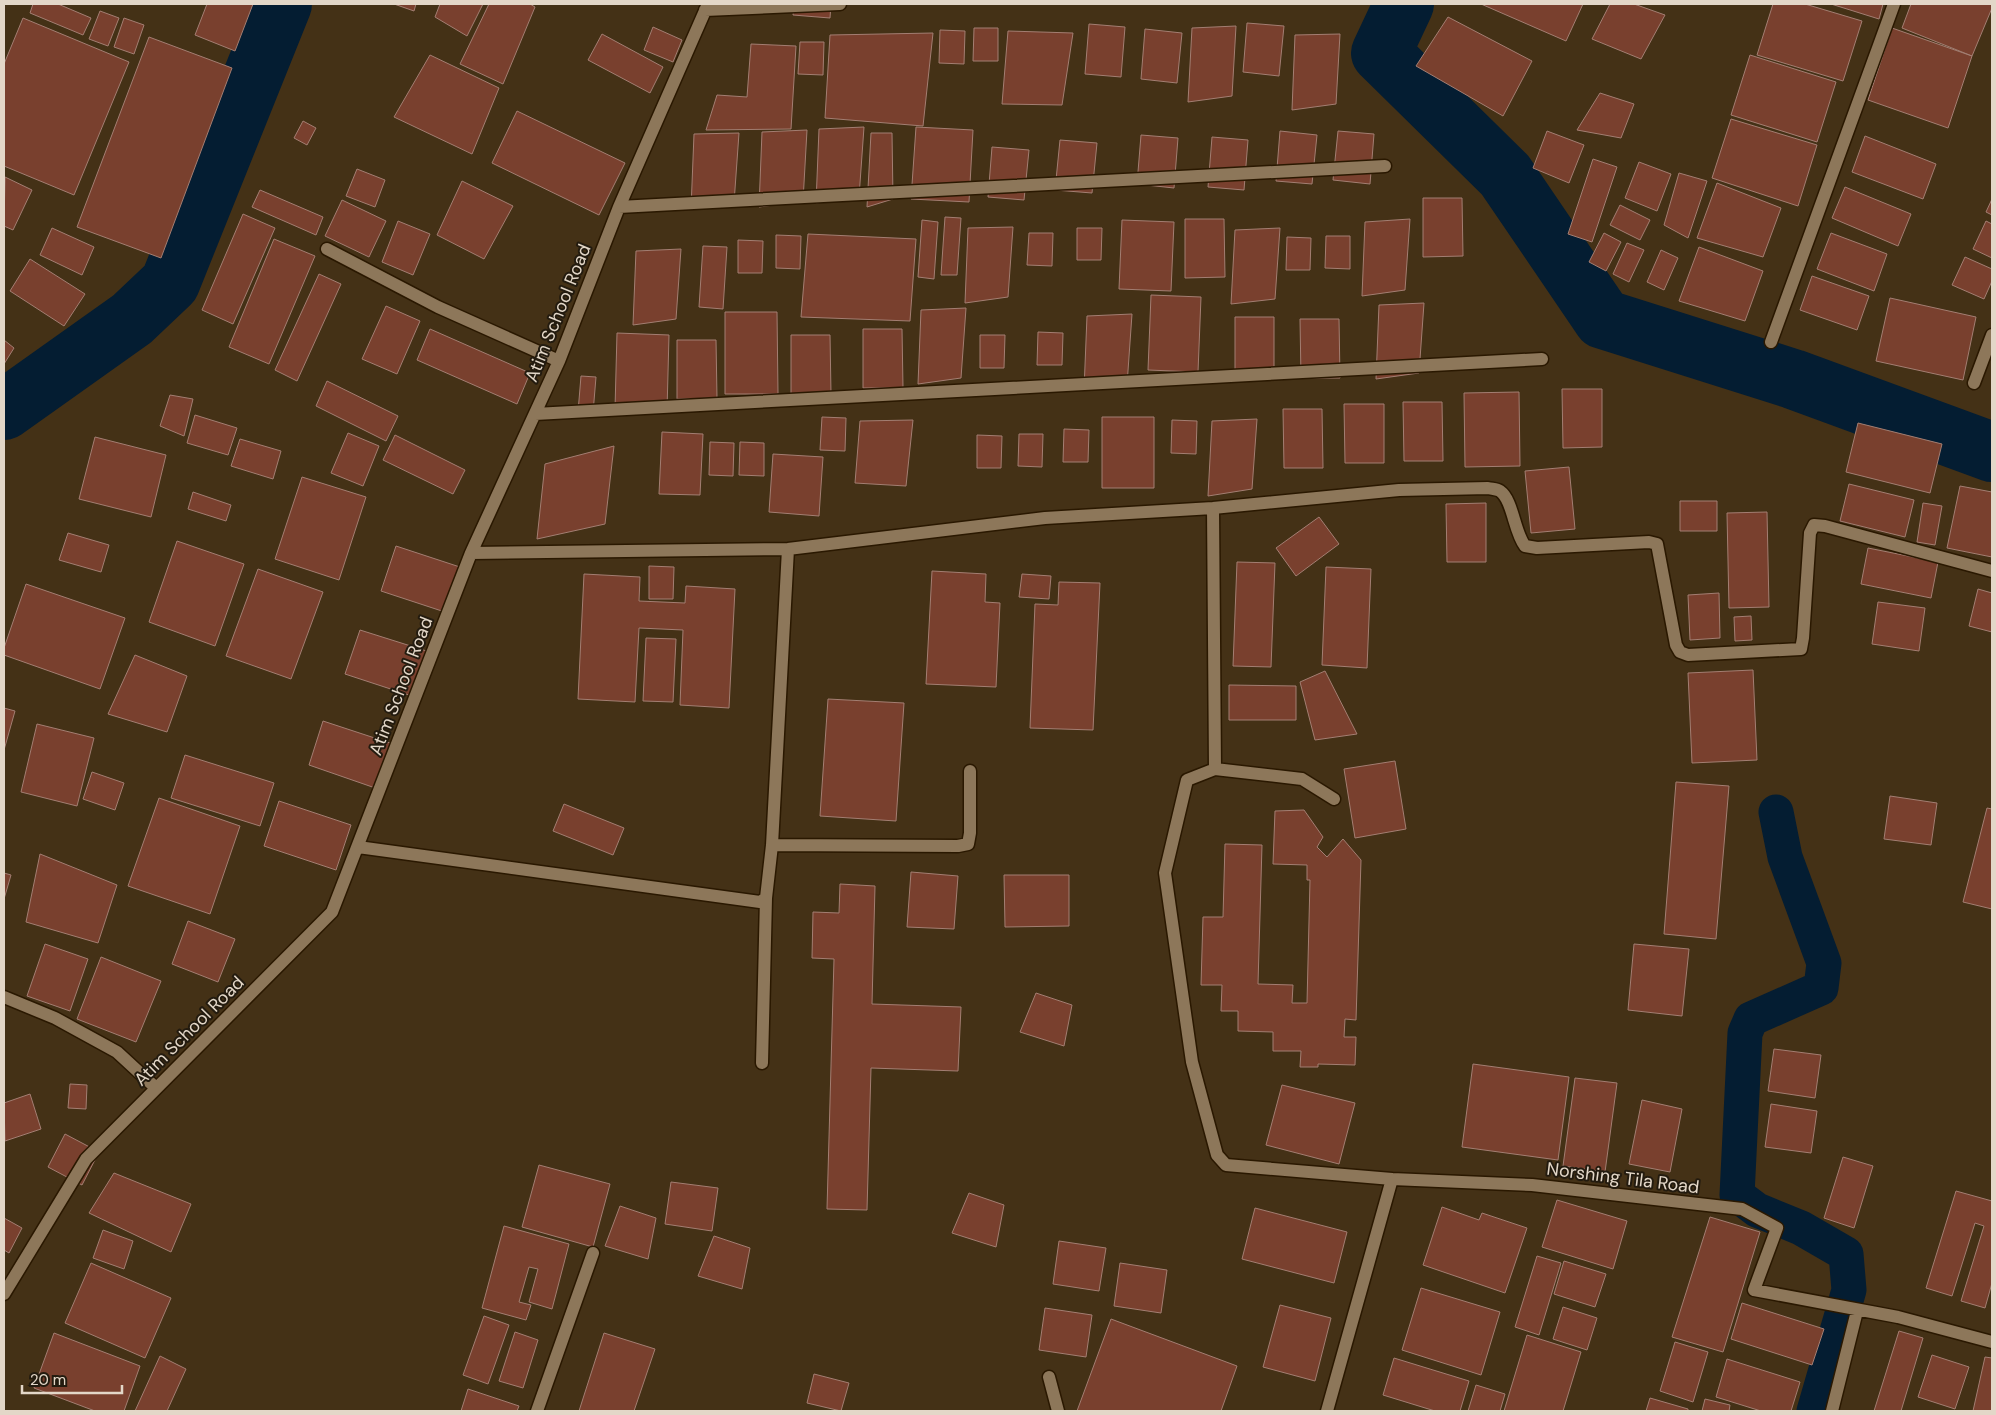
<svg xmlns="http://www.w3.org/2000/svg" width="1996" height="1415" viewBox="0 0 1996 1415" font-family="'DM Sans',sans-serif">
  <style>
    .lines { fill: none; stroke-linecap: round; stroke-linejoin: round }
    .canal { stroke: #041d32; stroke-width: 35 }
    .river { stroke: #041d32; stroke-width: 60 }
    .building { fill: #79402e; stroke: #a37e72 }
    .minor-casing { stroke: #2a1800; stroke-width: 15 }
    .minor { stroke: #8d775a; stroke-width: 12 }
    .labels { text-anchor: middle; stroke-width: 4; stroke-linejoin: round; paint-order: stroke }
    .street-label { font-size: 18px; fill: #e3d7c8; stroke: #231b0f }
  </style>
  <rect width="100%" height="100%" fill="#443116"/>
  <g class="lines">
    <path class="canal" d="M 1776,812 L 1785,857 L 1824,963 L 1821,988 L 1751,1019 L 1745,1033 L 1737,1195 L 1757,1210 L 1801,1228 L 1846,1254 L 1849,1290 L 1814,1411"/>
    <path class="river" d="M 1404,4 L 1381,53 L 1505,175 L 1603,319 L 1793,379 L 1992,452
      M 4,410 L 132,319 L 170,283 L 282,4"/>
  </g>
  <path class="building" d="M 33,4 L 58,4 L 91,18 L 83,35 L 30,13 Z
    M 207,4 L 253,4 L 235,51 L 195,35 Z
    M 394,4 L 416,4 L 414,11 Z
    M 440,4 L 483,4 L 467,36 L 435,17 Z
    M 489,4 L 530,4 L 535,7 L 503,84 L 460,64 Z
    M 794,4 L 831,4 L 830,18 L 793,15 Z
    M 1481,4 L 1583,4 L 1566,41 Z
    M 1610,4 L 1634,4 L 1665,15 L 1641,59 L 1592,39 Z
    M 1773,4 L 1805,4 L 1862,21 L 1843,81 L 1757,55 Z
    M 1831,4 L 1883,4 L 1879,19 Z
    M 1911,4 L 1989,4 L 1992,5 L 1992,8 L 1972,56 L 1902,28 Z
    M 100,11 L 119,18 L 108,46 L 89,39 Z
    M 1448,17 L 1532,61 L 1503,116 L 1416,66 Z
    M 23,18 L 129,62 L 74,195 L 4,166 L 4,64 Z
    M 124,18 L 144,25 L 134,54 L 114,47 Z
    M 1247,23 L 1284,26 L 1279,76 L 1243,72 Z
    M 1089,24 L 1125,27 L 1121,77 L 1085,74 Z
    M 1236,26 L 1232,96 L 1188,102 L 1192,28 Z
    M 653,27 L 682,40 L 673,62 L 644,50 Z
    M 974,28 L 998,28 L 998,61 L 973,61 Z
    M 1892,28 L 1972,56 L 1948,128 L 1868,100 Z
    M 1145,29 L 1182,33 L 1177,83 L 1141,79 Z
    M 940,30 L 965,31 L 964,64 L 939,63 Z
    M 1008,31 L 1073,33 L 1062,105 L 1002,104 Z
    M 933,33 L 923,126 L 825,118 L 830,35 Z
    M 602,34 L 663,67 L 650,93 L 588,60 Z
    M 1340,34 L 1336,104 L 1292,110 L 1295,35 Z
    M 149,37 L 232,68 L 161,258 L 77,227 Z
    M 800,42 L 824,42 L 823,75 L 798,74 Z
    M 751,44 L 796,46 L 791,129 L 706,130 L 717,95 L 747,97 Z
    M 430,55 L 499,88 L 472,154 L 394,117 Z
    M 1750,55 L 1836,82 L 1817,142 L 1731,115 Z
    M 1600,93 L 1634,104 L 1621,138 L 1577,130 Z
    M 517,111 L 625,163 L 599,215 L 492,163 Z
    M 1731,119 L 1817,145 L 1798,206 L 1712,178 Z
    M 303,121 L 316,128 L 307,145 L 294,138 Z
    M 864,127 L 859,197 L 816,203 L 819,129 Z
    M 916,127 L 973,130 L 969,202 L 911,199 Z
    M 807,130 L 803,201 L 759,207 L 762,132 Z
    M 1280,131 L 1317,135 L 1312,184 L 1276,181 Z
    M 1338,131 L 1374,134 L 1370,184 L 1333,180 Z
    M 1547,131 L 1584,145 L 1569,183 L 1533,168 Z
    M 739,133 L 734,203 L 691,209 L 694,134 Z
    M 871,133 L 892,133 L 893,199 L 867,207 Z
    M 1141,135 L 1178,138 L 1174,188 L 1137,184 Z
    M 1865,136 L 1936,164 L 1923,199 L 1852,172 Z
    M 1212,137 L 1248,140 L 1244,190 L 1208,187 Z
    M 1060,140 L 1097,143 L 1092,193 L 1055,190 Z
    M 992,147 L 1029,150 L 1024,200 L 988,197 Z
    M 1593,159 L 1617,167 L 1592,242 L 1568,234 Z
    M 1639,162 L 1671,174 L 1657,211 L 1625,198 Z
    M 357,169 L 385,180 L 375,207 L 346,196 Z
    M 1679,173 L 1707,181 L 1688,238 L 1664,225 Z
    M 5,177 L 32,190 L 13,230 L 4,226 Z
    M 462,181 L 513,206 L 484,259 L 437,235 Z
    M 1717,183 L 1781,208 L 1763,257 L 1697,238 Z
    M 1845,187 L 1911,214 L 1898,246 L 1832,218 Z
    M 260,190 L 323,217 L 316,235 L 252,207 Z
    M 1423,198 L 1462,198 L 1463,256 L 1423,257 Z
    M 1992,199 L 1992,215 L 1986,212 Z
    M 342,200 L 386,221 L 369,257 L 325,236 Z
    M 1620,205 L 1650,220 L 1640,240 L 1610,225 Z
    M 243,214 L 275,228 L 233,324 L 202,310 Z
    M 945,217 L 961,218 L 957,275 L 941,275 Z
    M 1185,219 L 1224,219 L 1225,277 L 1185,278 Z
    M 1410,219 L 1405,290 L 1362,296 L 1365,222 Z
    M 922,220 L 938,222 L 934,279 L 918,277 Z
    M 1122,220 L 1174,222 L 1171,291 L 1119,289 Z
    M 398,221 L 430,234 L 413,275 L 382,262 Z
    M 1986,221 L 1992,224 L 1992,258 L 1973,249 Z
    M 1013,227 L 1008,297 L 965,303 L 968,228 Z
    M 52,228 L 94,247 L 82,275 L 40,255 Z
    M 1077,228 L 1102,228 L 1101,260 L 1077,260 Z
    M 1280,228 L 1275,299 L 1231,304 L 1235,230 Z
    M 1029,233 L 1053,233 L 1052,266 L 1027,265 Z
    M 1604,233 L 1621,242 L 1606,271 L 1589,262 Z
    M 1831,233 L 1887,254 L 1874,291 L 1817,269 Z
    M 808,234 L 916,239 L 910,321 L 801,317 Z
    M 776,235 L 801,236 L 800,269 L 776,268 Z
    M 1326,236 L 1350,236 L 1350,269 L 1325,268 Z
    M 1287,237 L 1311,238 L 1310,270 L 1286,270 Z
    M 274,239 L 315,256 L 269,364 L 229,347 Z
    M 738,240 L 763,241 L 762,273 L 738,273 Z
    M 1627,243 L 1644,250 L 1629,282 L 1613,274 Z
    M 703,246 L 727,247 L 723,309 L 699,307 Z
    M 1699,247 L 1763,271 L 1745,321 L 1679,301 Z
    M 681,249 L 676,319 L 633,325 L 636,251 Z
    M 1661,250 L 1678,258 L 1664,290 L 1647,282 Z
    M 1965,257 L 1992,269 L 1992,281 L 1984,299 L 1952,285 Z
    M 30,259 L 85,294 L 64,326 L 10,291 Z
    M 319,274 L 341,284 L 297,381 L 275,370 Z
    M 1812,276 L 1869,296 L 1857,330 L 1800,310 Z
    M 1151,295 L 1201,297 L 1198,372 L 1148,370 Z
    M 1890,298 L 1976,317 L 1963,380 L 1876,361 Z
    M 1424,303 L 1419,373 L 1376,379 L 1379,305 Z
    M 386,306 L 420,321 L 397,374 L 362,359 Z
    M 966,308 L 961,378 L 918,384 L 921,310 Z
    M 725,312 L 777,312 L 778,394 L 725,394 Z
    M 1132,314 L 1127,385 L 1084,390 L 1087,316 Z
    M 1235,317 L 1274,317 L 1274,375 L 1235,376 Z
    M 1300,319 L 1339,319 L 1340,378 L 1301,378 Z
    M 430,329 L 530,373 L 517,404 L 417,360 Z
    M 863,329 L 902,329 L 903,388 L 863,388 Z
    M 1038,332 L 1063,333 L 1062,365 L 1037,365 Z
    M 617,333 L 669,335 L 667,411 L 615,409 Z
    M 791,335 L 830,335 L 831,394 L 791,395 Z
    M 980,335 L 1005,335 L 1004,368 L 980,368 Z
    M 4,340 L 14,348 L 4,364 Z
    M 677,340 L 716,340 L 717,398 L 677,399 Z
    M 581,376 L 596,377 L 593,413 L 578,412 Z
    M 327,381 L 398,416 L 386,441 L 316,406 Z
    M 1562,389 L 1602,389 L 1602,447 L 1563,448 Z
    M 1519,392 L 1520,466 L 1465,467 L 1464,393 Z
    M 170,395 L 193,399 L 184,436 L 160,426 Z
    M 1403,402 L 1442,402 L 1443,461 L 1404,461 Z
    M 1344,404 L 1384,404 L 1384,463 L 1345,463 Z
    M 1283,409 L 1322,409 L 1323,468 L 1284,468 Z
    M 195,415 L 237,428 L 228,455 L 187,443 Z
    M 822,417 L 846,418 L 845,451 L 820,450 Z
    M 1102,417 L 1154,417 L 1154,488 L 1102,488 Z
    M 1257,419 L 1252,489 L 1208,496 L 1212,421 Z
    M 913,420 L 906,486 L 855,483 L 860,421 Z
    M 1172,420 L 1197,421 L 1196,454 L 1171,453 Z
    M 1858,423 L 1942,444 L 1930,493 L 1846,472 Z
    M 1064,429 L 1089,430 L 1088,462 L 1063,462 Z
    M 662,432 L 703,434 L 700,495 L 659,494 Z
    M 348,433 L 379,446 L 363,486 L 331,473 Z
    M 1019,434 L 1043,434 L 1042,467 L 1018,466 Z
    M 395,435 L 465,470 L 453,494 L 383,460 Z
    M 977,435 L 1002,436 L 1001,468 L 977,468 Z
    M 95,437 L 166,455 L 151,517 L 79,499 Z
    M 240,439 L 281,451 L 273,479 L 231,466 Z
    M 710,442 L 734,443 L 733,476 L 709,475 Z
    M 740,442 L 764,443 L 764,476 L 739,475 Z
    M 614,446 L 605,524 L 537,539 L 545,464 Z
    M 773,454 L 823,457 L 819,516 L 769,512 Z
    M 1569,467 L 1575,529 L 1531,533 L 1525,471 Z
    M 302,477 L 366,497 L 339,580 L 275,559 Z
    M 1849,484 L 1914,500 L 1905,537 L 1840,521 Z
    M 1960,486 L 1992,492 L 1992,557 L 1947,548 Z
    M 193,492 L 231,505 L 226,521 L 188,509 Z
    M 1680,501 L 1717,501 L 1717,531 L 1680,531 Z
    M 1486,503 L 1486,562 L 1447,562 L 1446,504 Z
    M 1923,503 L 1942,506 L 1935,545 L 1917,542 Z
    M 1767,512 L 1769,607 L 1729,608 L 1727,513 Z
    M 1319,517 L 1339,544 L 1296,576 L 1276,548 Z
    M 68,533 L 109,545 L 101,572 L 59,560 Z
    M 177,541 L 244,564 L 215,646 L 149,622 Z
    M 396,546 L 469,570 L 454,615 L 381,591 Z
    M 1868,548 L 1938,562 L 1931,598 L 1861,584 Z
    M 1237,562 L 1275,563 L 1271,667 L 1233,666 Z
    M 649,566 L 674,567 L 673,599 L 649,599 Z
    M 1326,567 L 1371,569 L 1367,668 L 1322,665 Z
    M 258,569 L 323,592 L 291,679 L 226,656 Z
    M 932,571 L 986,574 L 985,602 L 1000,603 L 996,687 L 926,684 Z
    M 584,574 L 640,577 L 639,601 L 685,603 L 686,586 L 735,589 L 729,708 L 680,705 L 683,630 L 639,628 L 635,702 L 578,699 Z
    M 1022,574 L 1051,576 L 1049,599 L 1019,597 Z
    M 1059,582 L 1100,583 L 1093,730 L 1030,728 L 1035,604 L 1058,605 Z
    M 26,584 L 125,618 L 100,689 L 4,655 L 4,648 Z
    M 1978,589 L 1992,593 L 1992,632 L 1969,626 Z
    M 1719,593 L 1720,638 L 1690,640 L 1688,595 Z
    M 1878,602 L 1925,608 L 1919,651 L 1872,644 Z
    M 1751,616 L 1752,640 L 1735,641 L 1734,617 Z
    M 360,630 L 433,653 L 418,698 L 345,674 Z
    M 646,638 L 676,639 L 673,702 L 643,701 Z
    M 135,655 L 187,676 L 167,732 L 108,714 Z
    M 1753,670 L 1757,760 L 1692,763 L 1688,673 Z
    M 1325,671 L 1357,734 L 1315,740 L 1300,682 Z
    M 1229,685 L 1296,686 L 1296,720 L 1229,720 Z
    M 828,699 L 904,703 L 896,821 L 820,816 Z
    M 4,708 L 15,711 L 4,750 Z
    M 323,721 L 396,745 L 381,790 L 309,765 Z
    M 37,724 L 94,738 L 77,806 L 21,792 Z
    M 185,755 L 274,783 L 260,826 L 171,798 Z
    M 1395,761 L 1406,829 L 1355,838 L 1344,769 Z
    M 92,772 L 124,783 L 115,810 L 83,799 Z
    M 1676,782 L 1729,786 L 1716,939 L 1664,934 Z
    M 1890,796 L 1937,803 L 1931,845 L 1884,839 Z
    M 159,798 L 240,826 L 210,914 L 128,886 Z
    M 279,801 L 351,825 L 336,870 L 264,846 Z
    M 564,804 L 624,828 L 613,855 L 553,831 Z
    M 1987,808 L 1992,809 L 1992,909 L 1963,902 Z
    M 1304,810 L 1323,837 L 1317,847 L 1327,857 L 1343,839 L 1361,860 L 1356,1020 L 1345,1019 L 1344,1037 L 1356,1037 L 1355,1065 L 1318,1064 L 1318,1067 L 1300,1067 L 1301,1051 L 1273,1051 L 1273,1032 L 1238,1031 L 1238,1011 L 1221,1011 L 1222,985 L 1201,985 L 1203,917 L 1223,917 L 1225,844 L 1262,845 L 1258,984 L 1293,985 L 1292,1003 L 1307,1003 L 1310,880 L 1307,880 L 1307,865 L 1273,864 L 1275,811 Z
    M 40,854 L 117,885 L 98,943 L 26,922 Z
    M 911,872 L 958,876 L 954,929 L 907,927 Z
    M 4,873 L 11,875 L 4,899 Z
    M 1004,875 L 1069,875 L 1069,926 L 1005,927 Z
    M 840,884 L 875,886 L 872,1004 L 961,1007 L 958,1071 L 871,1068 L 867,1210 L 827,1209 L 834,959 L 812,958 L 813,912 L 839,913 Z
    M 188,921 L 235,939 L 218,982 L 172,964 Z
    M 45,944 L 88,959 L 70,1011 L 27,996 Z
    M 1634,944 L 1689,949 L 1682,1016 L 1628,1010 Z
    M 101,957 L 161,981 L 136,1042 L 77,1019 Z
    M 1036,993 L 1072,1005 L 1064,1046 L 1020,1032 Z
    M 1774,1049 L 1821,1055 L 1815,1098 L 1768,1091 Z
    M 1473,1064 L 1569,1077 L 1558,1160 L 1462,1147 Z
    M 1575,1078 L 1617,1083 L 1605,1172 L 1563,1166 Z
    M 70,1084 L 87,1085 L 86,1109 L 68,1108 Z
    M 1282,1085 L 1355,1103 L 1339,1164 L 1266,1145 Z
    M 30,1094 L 41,1129 L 5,1141 L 4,1103 Z
    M 1642,1100 L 1682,1109 L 1670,1172 L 1629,1164 Z
    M 1771,1104 L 1817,1111 L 1811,1153 L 1765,1147 Z
    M 65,1134 L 99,1152 L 82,1185 L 48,1167 Z
    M 1843,1157 L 1873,1166 L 1854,1228 L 1824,1218 Z
    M 539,1165 L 610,1184 L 593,1247 L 522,1227 Z
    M 114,1173 L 191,1204 L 171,1252 L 89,1213 Z
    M 671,1182 L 718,1188 L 712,1231 L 665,1224 Z
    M 1956,1191 L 1992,1201 L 1992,1283 L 1985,1308 L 1961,1301 L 1984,1226 L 1975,1223 L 1952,1296 L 1926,1288 Z
    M 969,1193 L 1004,1205 L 996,1247 L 952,1233 Z
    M 1557,1200 L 1627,1221 L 1613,1269 L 1542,1247 Z
    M 620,1206 L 656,1218 L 648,1259 L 605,1246 Z
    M 1442,1207 L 1479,1220 L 1482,1213 L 1527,1228 L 1505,1293 L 1423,1265 Z
    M 1255,1208 L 1347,1232 L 1334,1283 L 1242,1259 Z
    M 1710,1217 L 1760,1232 L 1723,1352 L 1672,1337 Z
    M 4,1218 L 22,1228 L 9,1253 L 4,1250 Z
    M 504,1226 L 569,1244 L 552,1309 L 529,1302 L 538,1269 L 529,1267 L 519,1302 L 531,1305 L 526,1320 L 482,1308 Z
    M 103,1230 L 133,1241 L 124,1269 L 93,1258 Z
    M 714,1236 L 750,1248 L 742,1289 L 698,1276 Z
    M 1059,1241 L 1106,1248 L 1099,1291 L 1053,1284 Z
    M 1537,1256 L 1561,1263 L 1539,1335 L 1515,1327 Z
    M 1564,1261 L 1606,1274 L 1595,1307 L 1554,1294 Z
    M 91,1263 L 171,1298 L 145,1358 L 65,1323 Z
    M 1120,1263 L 1167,1270 L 1161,1313 L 1114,1306 Z
    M 1421,1288 L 1500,1312 L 1481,1375 L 1402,1350 Z
    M 1742,1303 L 1824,1329 L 1812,1365 L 1731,1339 Z
    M 1280,1305 L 1331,1318 L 1315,1381 L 1263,1367 Z
    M 1563,1307 L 1597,1318 L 1587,1350 L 1553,1339 Z
    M 1045,1308 L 1092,1315 L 1086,1357 L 1039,1350 Z
    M 484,1316 L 509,1325 L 488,1384 L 463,1375 Z
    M 1111,1319 L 1237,1366 L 1221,1411 L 1077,1411 Z
    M 1899,1331 L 1923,1338 L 1901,1411 L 1874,1411 Z
    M 515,1332 L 538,1340 L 523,1388 L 499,1381 Z
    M 54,1333 L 140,1366 L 124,1411 L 95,1411 L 34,1388 Z
    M 604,1333 L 655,1349 L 634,1411 L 579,1411 Z
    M 1527,1335 L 1581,1352 L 1563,1411 L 1504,1411 Z
    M 1675,1342 L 1708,1352 L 1693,1402 L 1660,1391 Z
    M 1932,1355 L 1969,1367 L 1955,1409 L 1918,1397 Z
    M 160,1356 L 186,1369 L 167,1411 L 135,1411 Z
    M 1985,1357 L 1992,1358 L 1992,1411 L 1973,1411 Z
    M 1394,1358 L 1469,1381 L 1460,1411 L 1435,1411 L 1383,1395 Z
    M 1727,1359 L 1800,1382 L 1791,1411 L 1761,1411 L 1716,1397 Z
    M 814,1374 L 849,1383 L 841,1411 L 807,1403 Z
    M 1476,1385 L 1505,1394 L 1500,1411 L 1468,1411 Z
    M 468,1389 L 519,1406 L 517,1411 L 461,1411 Z
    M 1650,1398 L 1688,1409 L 1688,1411 L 1646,1411 Z
    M 1705,1399 L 1730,1405 L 1729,1411 L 1702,1411 Z"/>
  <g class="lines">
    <defs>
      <path id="minor" d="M 705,10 L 840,4
        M 619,207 L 1385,166
        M 327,249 L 438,307 L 559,361
        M 1771,342 L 1894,4
        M 1974,383 L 1992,335
        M 535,414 L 1542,359
        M 1213,508 L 1215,769 L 1302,779 L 1334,799
        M 471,553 L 788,549 L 1045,518 L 1213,508 L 1399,490 L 1488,488 C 1492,489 1497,489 1500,491 C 1513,500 1514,532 1525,546 L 1537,548 L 1649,542 L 1657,544 L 1676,645 L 1680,652 L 1688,655 L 1801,649 L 1803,638 L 1810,533 L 1814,525 L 1825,526 L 1992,571
        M 1215,769 L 1187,780 L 1165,873 L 1192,1062 L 1217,1155 L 1226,1165 L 1392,1179
        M 772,845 L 958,846 L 968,844 L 970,833 L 970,771
        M 358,847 L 760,902 L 766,898 L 772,845 L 788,549
        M 4,997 L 55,1018 L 117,1052 L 156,1088
        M 762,1063 L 766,898
        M 4,1294 L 86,1159 L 332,912 L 471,553 L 559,361 L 619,207 L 708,4
        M 1049,1377 L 1058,1411
        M 537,1411 L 593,1253
        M 1327,1411 L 1392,1179 L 1532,1185 L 1742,1209 L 1777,1228 L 1754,1290 L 1898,1317 L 1992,1342
        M 1832,1411 L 1857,1311"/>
    </defs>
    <use href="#minor" class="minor-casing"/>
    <use href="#minor" class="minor"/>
  </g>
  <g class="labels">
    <g class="street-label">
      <text transform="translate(558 313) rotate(-68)" y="6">Atim School Road</text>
      <text transform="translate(401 686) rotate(-69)" y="6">Atim School Road</text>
      <text transform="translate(189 1031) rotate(-45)" y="6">Atim School Road</text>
      <text transform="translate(1623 1178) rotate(7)" y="6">Norshing Tila Road</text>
    </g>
  </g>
  <rect width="1996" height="1415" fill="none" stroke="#e3d7c8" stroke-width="10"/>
  <path d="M22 1385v8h100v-8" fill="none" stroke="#e3d7c8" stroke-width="2.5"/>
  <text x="30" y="1385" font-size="15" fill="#e3d7c8" stroke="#231b0f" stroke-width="4" paint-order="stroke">20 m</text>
</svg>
